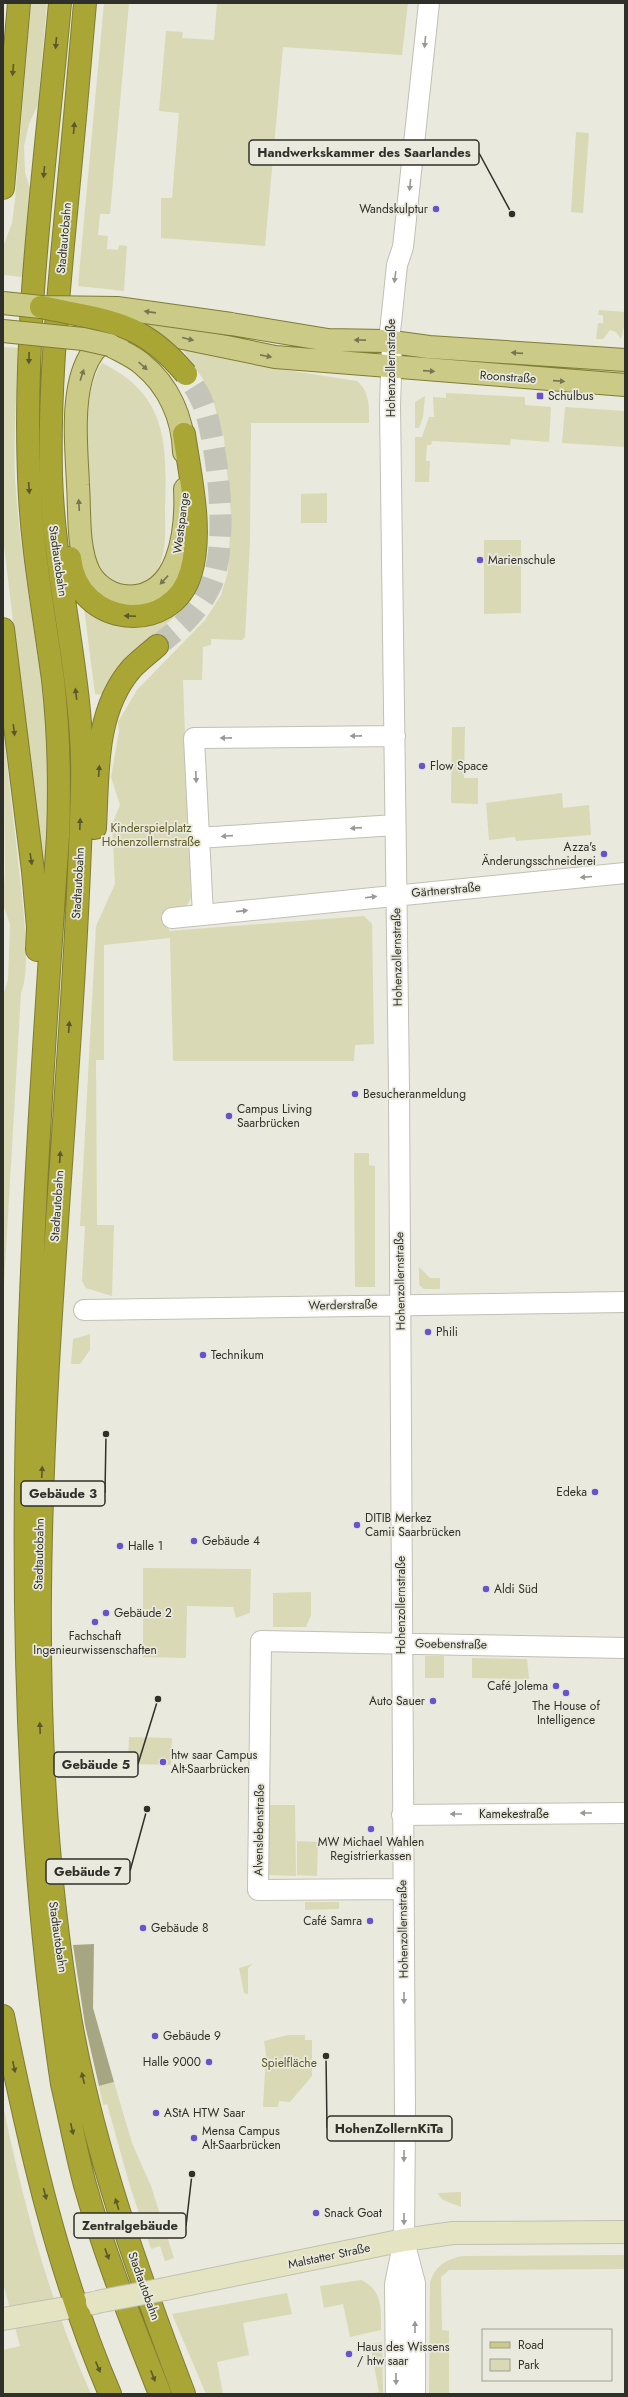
<svg xmlns="http://www.w3.org/2000/svg" width="628" height="2397" viewBox="0 0 628 2397" font-family="Jost,sans-serif">
  <style>
    .green { fill: #d9d9b6 }
    .forest { fill: #a6a683 }
    .lines { fill: none; stroke-linecap: round; stroke-linejoin: round }
    .highway-tunnel { stroke: #c4c4b9; stroke-width: 22; stroke-dasharray: 22 11; stroke-linecap: butt }
    .street-casing { stroke: #c0c0b4; stroke-width: 22 }
    .secondary-casing { stroke: #c0c0b4; stroke-width: 24 }
    .primary-casing { stroke: #7f7d32; stroke-width: 24 }
    .highway-casing { stroke: #7f7d32; stroke-width: 24 }
    .street { stroke: #fff; stroke-width: 20 }
    .secondary { stroke: #e5e4c2; stroke-width: 22 }
    .primary { stroke: #cbca86; stroke-width: 22 }
    .highway { stroke: #a9a635; stroke-width: 22 }
    .secondary-bridge-casing { stroke: #c0c0b4; stroke-width: 24; stroke-linecap: butt }
    .primary-bridge-casing { stroke: #7f7d32; stroke-width: 24; stroke-linecap: butt }
    .highway-bridge-casing { stroke: #7f7d32; stroke-width: 24; stroke-linecap: butt }
    .secondary-bridge { stroke: #e5e4c2; stroke-width: 22 }
    .primary-bridge { stroke: #cbca86; stroke-width: 22 }
    .highway-bridge { stroke: #a9a635; stroke-width: 22 }
    .oneway { fill: #989895 }
    .oneway2 { fill: #5a592e }
    .oneway3 { fill: #767554 }
    .poi-dot { fill: #6a52cc; stroke: #e9e9dd; stroke-width: 1.5 }
    .labels { text-anchor: middle; stroke-width: 3.5; stroke-linejoin: round; paint-order: stroke }
    .poi-label { font-size: 12px; fill: #30302b; stroke: #e9e9dd; text-anchor: start }
    .street-label { font-size: 12px; fill: #30302b; stroke: #e9e9dd }
    .park-label { font-size: 12px; fill: #5c5b20; stroke: #e9e9dd }
    .leader { fill: none; stroke: #30302b; stroke-width: 1.5 }
    .callout-dot { fill: #30302b; stroke: #e9e9dd; stroke-width: 1.5 }
    .callout { fill: #e9e9dd; stroke: #30302b; stroke-width: 1.5 }
    .callout-label { font-size: 13px; text-anchor: middle; font-weight: bold; fill: #30302b }
  </style>
  <rect width="100%" height="100%" fill="#e9e9dd"/>
  <path class="green" d="M 31,3 L 47,3 L 38,104 L 29,124 L 24,146 L 25,172 L 30,189 L 23,277 L 3,275 L 3,247 L 12,223 L 15,200 Z
    M 104,3 L 129,3 L 110,214 L 100,214 L 98,235 L 108,236 L 107,249 L 118,250 L 119,245 L 127,246 L 124,291 L 78,286 Z
    M 217,3 L 408,3 L 402,55 L 283,47 L 265,246 L 161,238 L 161,198 L 172,198 L 179,113 L 159,111 L 166,31 L 183,32 L 182,38 L 214,40 Z
    M 576,132 L 589,133 L 583,213 L 571,212 Z
    M 599,310 L 625,312 L 625,323 L 621,339 L 616,332 L 610,330 L 603,339 L 596,339 L 598,323 L 603,323 L 603,315 L 598,315 Z
    M 3,347 L 18,348 C 17,391 13,435 15,478 C 20,562 39,644 46,728 C 49,774 47,819 45,864 L 42,864 L 3,537 Z
    M 181,347 L 267,367 L 357,381 C 370,392 369,406 369,423 L 251,423 L 250,542 L 245,637 L 242,640 L 211,639 L 211,645 L 203,647 L 202,680 L 183,680 L 191,898 L 186,907 L 167,911 L 169,931 L 364,916 L 372,924 L 374,1044 L 355,1045 L 354,1061 L 173,1061 L 170,938 L 104,945 L 104,1060 L 96,1060 L 97,1225 L 114,1225 L 112,1296 L 86,1288 L 82,1281 L 85,1226 L 80,1226 L 96,926 L 115,884 L 112,824 L 120,805 L 111,777 L 119,731 L 118,722 L 137,690 L 205,620 L 221,595 L 228,572 L 231,514 L 224,438 L 214,404 L 203,379 Z
    M 433,355 L 625,369 L 625,377 L 432,362 Z
    M 102,363 C 168,395 167,444 165,509 C 165,528 167,552 158,569 C 153,578 143,584 133,585 C 87,590 91,522 90,493 C 88,456 81,393 102,363 Z
    M 446,393 L 525,397 L 525,405 L 551,407 L 549,442 L 511,439 L 510,445 L 432,441 L 431,445 L 427,445 L 426,461 L 430,461 L 429,482 L 415,482 L 415,437 L 422,437 L 429,417 L 434,417 L 433,397 L 446,398 Z
    M 425,396 L 423,417 L 419,428 L 415,428 L 415,402 Z
    M 565,407 L 625,411 L 625,447 L 562,443 Z
    M 327,493 L 327,523 L 301,523 L 301,494 Z
    M 484,540 L 521,540 L 521,613 L 484,614 Z
    M 84,608 L 103,620 L 175,614 L 174,617 L 128,659 L 104,695 L 95,694 Z
    M 3,724 C 7,767 12,809 17,851 C 20,884 33,966 21,993 L 3,1301 L 3,995 L 8,980 L 10,924 L 3,904 L 5,870 Z
    M 452,727 L 465,727 L 464,778 L 478,778 L 478,804 L 451,803 Z
    M 562,793 L 563,808 L 589,805 L 591,835 L 516,841 L 515,837 L 489,840 L 486,803 Z
    M 354,1153 L 369,1153 L 369,1165 L 375,1166 L 375,1287 L 355,1287 Z
    M 419,1267 L 430,1278 L 440,1278 L 440,1289 L 424,1289 L 419,1285 Z
    M 90,1334 L 90,1350 L 80,1364 L 71,1364 L 73,1339 Z
    M 143,1568 L 251,1569 L 250,1613 L 236,1618 L 233,1607 L 187,1606 L 186,1658 L 143,1657 Z
    M 311,1592 L 311,1615 L 306,1627 L 273,1627 L 273,1593 Z
    M 425,1656 L 444,1656 L 444,1678 L 425,1678 Z
    M 472,1658 L 527,1659 L 529,1679 L 472,1678 Z
    M 129,1737 L 172,1738 L 171,1765 L 132,1764 L 128,1759 Z
    M 269,1805 L 295,1805 L 296,1876 L 269,1875 Z
    M 297,1841 L 318,1842 L 317,1876 L 297,1875 Z
    M 305,1902 L 339,1902 L 339,1909 L 305,1910 Z
    M 253,1964 L 248,1968 L 248,1994 L 244,1993 L 239,1968 Z
    M 288,2035 L 305,2035 L 305,2040 L 312,2040 L 312,2076 L 290,2102 L 279,2101 L 278,2107 L 263,2107 L 266,2054 L 264,2041 Z
    M 114,2082 L 132,2143 L 151,2186 L 174,2258 L 165,2261 L 160,2246 L 151,2249 L 130,2186 L 107,2104 L 103,2105 L 99,2086 Z
    M 3,2105 C 23,2203 50,2303 91,2394 L 3,2394 L 3,2350 L 20,2346 L 3,2283 Z
    M 461,2192 L 461,2207 L 443,2200 L 437,2193 Z
    M 625,2255 L 625,2269 L 449,2270 L 441,2277 L 442,2330 L 449,2331 L 449,2394 L 429,2394 L 430,2283 C 435,2266 446,2259 463,2256 Z
    M 361,2280 C 383,2290 381,2309 381,2330 L 350,2337 L 343,2304 L 324,2308 L 320,2286 Z
    M 287,2293 L 292,2314 L 243,2323 L 249,2355 L 217,2362 L 223,2394 L 206,2394 L 172,2314 Z
    M 382,2342 L 383,2394 L 368,2394 L 379,2392 L 370,2344 Z"/>
  <path class="forest" d="M 94,1944 L 93,2008 L 114,2082 L 99,2086 L 85,2025 L 73,1945 Z"/>
  <g class="lines">
    <path class="highway-tunnel" d="M 157,646 C 179,629 199,611 211,585 C 229,545 218,454 206,412 C 202,398 194,386 186,374"/>
    <defs>
      <path id="street" d="M 198,838 L 395,825
        M 203,915 L 194,738 L 395,736
        M 172,918 L 625,873
        M 84,1310 L 625,1302
        M 402,1815 L 625,1813
        M 403,1889 L 258,1890 L 261,1641 L 625,1648
        M 405,2245 L 415,2283 L 415,2394
        M 396,2394 L 395,2284 L 404,2240 L 405,2117 L 399,1088 L 390,406 L 392,342 L 390,332 L 397,265 L 403,247 L 429,3"/>
      <path id="secondary" d="M 165,2289 L 404,2240 L 453,2233 L 625,2232
        M 3,2319 L 94,2303"/>
      <path id="primary" d="M 231,324 L 328,340 L 385,341 L 429,347 L 625,360
        M 110,345 C 120,351 133,356 142,364 C 169,386 183,418 184,452
        M 185,489 C 187,529 180,603 123,596 C 109,594 96,585 89,572 C 77,547 80,513 78,485 C 76,431 62,333 139,329 L 275,357 L 625,385"/>
      <path id="highway" d="M 60,3 C 46,160 23,318 29,476 C 31,545 44,612 53,680 C 59,732 60,784 58,836 C 30,1251 0,1673 62,2084 C 70,2118 76,2152 85,2185 C 105,2256 133,2325 160,2394
        M 85,3 C 78,84 71,164 63,245 C 56,322 49,397 51,475 C 54,580 85,683 82,788 C 71,1199 0,1615 71,2023 C 94,2151 138,2273 184,2394
        M 3,188 L 19,3
        M 70,558 C 77,628 173,637 191,572 C 203,531 190,475 184,434
        M 3,629 L 33,871 L 38,927 L 37,950
        M 95,828 C 98,775 94,711 132,668 C 140,660 149,653 157,646
        M 3,2016 C 29,2144 58,2273 110,2394"/>
    </defs>
    <use href="#street" class="street-casing"/>
    <use href="#secondary" class="secondary-casing"/>
    <use href="#primary" class="primary-casing"/>
    <use href="#highway" class="highway-casing"/>
    <use href="#street" class="street"/>
    <use href="#secondary" class="secondary"/>
    <use href="#primary" class="primary"/>
    <use href="#highway" class="highway"/>
    <defs>
      <path id="secondary-bridge" d="M 97,2302 L 165,2289"/>
      <path id="primary-bridge" d="M 3,303 L 41,307 L 117,308 L 231,324
        M 3,331 L 83,339 L 110,345"/>
      <path id="highway-bridge" d="M 41,307 C 106,321 141,320 186,374"/>
    </defs>
    <use href="#secondary-bridge" class="secondary-bridge-casing"/>
    <use href="#primary-bridge" class="primary-bridge-casing"/>
    <use href="#highway-bridge" class="highway-bridge-casing"/>
    <use href="#secondary-bridge" class="secondary-bridge"/>
    <use href="#primary-bridge" class="primary-bridge"/>
    <use href="#highway-bridge" class="highway-bridge"/>
  </g>
  <defs><path id="oneway-solid" d="M-6-.8H1V-3.2L6.5 0L1 3.2V.8H-6Z"/></defs>
  <g class="oneway">
    <use href="#oneway-solid" transform="translate(425 42) rotate(96)"/>
    <use href="#oneway-solid" transform="translate(410 185) rotate(96)"/>
    <use href="#oneway-solid" transform="translate(395 277) rotate(98)"/>
    <use href="#oneway-solid" transform="translate(356 736) rotate(179)"/>
    <use href="#oneway-solid" transform="translate(226 738) rotate(179)"/>
    <use href="#oneway-solid" transform="translate(196 777) rotate(88)"/>
    <use href="#oneway-solid" transform="translate(356 828) rotate(176)"/>
    <use href="#oneway-solid" transform="translate(227 836) rotate(176)"/>
    <use href="#oneway-solid" transform="translate(586 877) rotate(175)"/>
    <use href="#oneway-solid" transform="translate(371 897) rotate(-7)"/>
    <use href="#oneway-solid" transform="translate(242 911) rotate(-6)"/>
    <use href="#oneway-solid" transform="translate(586 1813) rotate(180)"/>
    <use href="#oneway-solid" transform="translate(456 1814) rotate(180)"/>
    <use href="#oneway-solid" transform="translate(404 1998) rotate(90)"/>
    <use href="#oneway-solid" transform="translate(404 2156) rotate(91)"/>
    <use href="#oneway-solid" transform="translate(404 2219) rotate(90)"/>
    <use href="#oneway-solid" transform="translate(415 2327) rotate(-90)"/>
    <use href="#oneway-solid" transform="translate(396 2379) rotate(89)"/>
  </g>
  <g class="oneway2">
    <use href="#oneway-solid" transform="translate(56 43) rotate(95)"/>
    <use href="#oneway-solid" transform="translate(13 70) rotate(95)"/>
    <use href="#oneway-solid" transform="translate(74 128) rotate(-85)"/>
    <use href="#oneway-solid" transform="translate(44 172) rotate(95)"/>
    <use href="#oneway-solid" transform="translate(29 358) rotate(91)"/>
    <use href="#oneway-solid" transform="translate(29 488) rotate(86)"/>
    <use href="#oneway-solid" transform="translate(130 616) rotate(-178)"/>
    <use href="#oneway-solid" transform="translate(76 694) rotate(-97)"/>
    <use href="#oneway-solid" transform="translate(14 730) rotate(83)"/>
    <use href="#oneway-solid" transform="translate(99 771) rotate(-86)"/>
    <use href="#oneway-solid" transform="translate(80 824) rotate(-88)"/>
    <use href="#oneway-solid" transform="translate(31 859) rotate(81)"/>
    <use href="#oneway-solid" transform="translate(69 1027) rotate(-86)"/>
    <use href="#oneway-solid" transform="translate(60 1157) rotate(-86)"/>
    <use href="#oneway-solid" transform="translate(42 1472) rotate(-87)"/>
    <use href="#oneway-solid" transform="translate(40 1728) rotate(-92)"/>
    <use href="#oneway-solid" transform="translate(14 2067) rotate(78)"/>
    <use href="#oneway-solid" transform="translate(83 2078) rotate(-103)"/>
    <use href="#oneway-solid" transform="translate(72 2129) rotate(77)"/>
    <use href="#oneway-solid" transform="translate(45 2194) rotate(76)"/>
    <use href="#oneway-solid" transform="translate(117 2204) rotate(-107)"/>
    <use href="#oneway-solid" transform="translate(107 2254) rotate(70)"/>
    <use href="#oneway-solid" transform="translate(98 2367) rotate(67)"/>
    <use href="#oneway-solid" transform="translate(153 2376) rotate(69)"/>
  </g>
  <g class="oneway3">
    <use href="#oneway-solid" transform="translate(150 312) rotate(-172)"/>
    <use href="#oneway-solid" transform="translate(188 339) rotate(14)"/>
    <use href="#oneway-solid" transform="translate(360 340) rotate(-179)"/>
    <use href="#oneway-solid" transform="translate(517 353) rotate(-176)"/>
    <use href="#oneway-solid" transform="translate(266 356) rotate(11)"/>
    <use href="#oneway-solid" transform="translate(143 366) rotate(42)"/>
    <use href="#oneway-solid" transform="translate(429 371) rotate(4)"/>
    <use href="#oneway-solid" transform="translate(82 375) rotate(-72)"/>
    <use href="#oneway-solid" transform="translate(559 381) rotate(4)"/>
    <use href="#oneway-solid" transform="translate(79 505) rotate(-93)"/>
    <use href="#oneway-solid" transform="translate(164 580) rotate(133)"/>
  </g>
  <g class="poi-dot">
    <circle cx="436" cy="209" r="4"/>
    <rect x="536" y="392" width="8" height="8" rx="2"/>
    <circle cx="480" cy="560" r="4"/>
    <circle cx="422" cy="766" r="4"/>
    <circle cx="604" cy="854" r="4"/>
    <circle cx="355" cy="1094" r="4"/>
    <circle cx="229" cy="1116" r="4"/>
    <circle cx="428" cy="1332" r="4"/>
    <circle cx="203" cy="1355" r="4"/>
    <circle cx="595" cy="1492" r="4"/>
    <circle cx="357" cy="1525" r="4"/>
    <circle cx="194" cy="1541" r="4"/>
    <circle cx="120" cy="1546" r="4"/>
    <circle cx="486" cy="1589" r="4"/>
    <circle cx="106" cy="1613" r="4"/>
    <circle cx="95" cy="1622" r="4"/>
    <circle cx="556" cy="1686" r="4"/>
    <circle cx="566" cy="1693" r="4"/>
    <circle cx="433" cy="1701" r="4"/>
    <circle cx="163" cy="1762" r="4"/>
    <circle cx="371" cy="1829" r="4"/>
    <circle cx="370" cy="1921" r="4"/>
    <circle cx="143" cy="1928" r="4"/>
    <circle cx="155" cy="2036" r="4"/>
    <circle cx="209" cy="2062" r="4"/>
    <circle cx="156" cy="2113" r="4"/>
    <circle cx="194" cy="2138" r="4"/>
    <circle cx="316" cy="2213" r="4"/>
    <circle cx="349" cy="2354" r="4"/>
  </g>
  <g class="labels">
    <g class="poi-label">
      <text x="428" y="213" text-anchor="end">Wandskulptur</text>
      <text x="548" y="400">Schulbus</text>
      <text x="488" y="564">Marienschule</text>
      <text x="430" y="770">Flow Space</text>
      <text x="596" y="851" text-anchor="end">Azza's<tspan x="596" dy="14">Änderungsschneiderei</tspan></text>
      <text x="363" y="1098">Besucheranmeldung</text>
      <text x="237" y="1113">Campus Living<tspan x="237" dy="14">Saarbrücken</tspan></text>
      <text x="436" y="1336">Phili</text>
      <text x="211" y="1359">Technikum</text>
      <text x="587" y="1496" text-anchor="end">Edeka</text>
      <text x="365" y="1522">DITIB Merkez<tspan x="365" dy="14">Camii Saarbrücken</tspan></text>
      <text x="202" y="1545">Gebäude 4</text>
      <text x="128" y="1550">Halle 1</text>
      <text x="494" y="1593">Aldi Süd</text>
      <text x="114" y="1617">Gebäude 2</text>
      <text x="95" y="1640" text-anchor="middle">Fachschaft<tspan x="95" dy="14">Ingenieurwissenschaften</tspan></text>
      <text x="548" y="1690" text-anchor="end">Café Jolema</text>
      <text x="425" y="1705" text-anchor="end">Auto Sauer</text>
      <text x="566" y="1710" text-anchor="middle">The House of<tspan x="566" dy="14">Intelligence</tspan></text>
      <text x="171" y="1759">htw saar Campus<tspan x="171" dy="14">Alt-Saarbrücken</tspan></text>
      <text x="371" y="1846" text-anchor="middle">MW Michael Wahlen<tspan x="371" dy="14">Registrierkassen</tspan></text>
      <text x="362" y="1925" text-anchor="end">Café Samra</text>
      <text x="151" y="1932">Gebäude 8</text>
      <text x="163" y="2040">Gebäude 9</text>
      <text x="201" y="2066" text-anchor="end">Halle 9000</text>
      <text x="164" y="2117">AStA HTW Saar</text>
      <text x="202" y="2135">Mensa Campus<tspan x="202" dy="14">Alt-Saarbrücken</tspan></text>
      <text x="324" y="2217">Snack Goat</text>
      <text x="357" y="2351">Haus des Wissens<tspan x="357" dy="14">/ htw saar</tspan></text>
    </g>
    <g class="street-label">
      <text transform="translate(64 238) rotate(-85)" y="4">Stadtautobahn</text>
      <text transform="translate(391 368) rotate(-90)" y="4">Hohenzollernstraße</text>
      <text transform="translate(508 377) rotate(4)" y="4">Roonstraße</text>
      <text transform="translate(181 523) rotate(-83)" y="4">Westspange</text>
      <text transform="translate(58 561) rotate(82)" y="4">Stadtautobahn</text>
      <text transform="translate(78 883) rotate(-87)" y="4">Stadtautobahn</text>
      <text transform="translate(446 890) rotate(-5)" y="4">Gärtnerstraße</text>
      <text transform="translate(397 957) rotate(-91)" y="4">Hohenzollernstraße</text>
      <text transform="translate(57 1206) rotate(-86)" y="4">Stadtautobahn</text>
      <text transform="translate(400 1281) rotate(-91)" y="4">Hohenzollernstraße</text>
      <text transform="translate(343 1305) rotate(-1)" y="4">Werderstraße</text>
      <text transform="translate(39 1554) rotate(-89)" y="4">Stadtautobahn</text>
      <text transform="translate(401 1605) rotate(-90)" y="4">Hohenzollernstraße</text>
      <text transform="translate(451 1644) rotate(1)" y="4">Goebenstraße</text>
      <text x="514" y="1818">Kamekestraße</text>
      <text transform="translate(259 1830) rotate(-89)" y="4">Alvenslebenstraße</text>
      <text transform="translate(403 1929) rotate(-91)" y="4">Hohenzollernstraße</text>
      <text transform="translate(58 1937) rotate(82)" y="4">Stadtautobahn</text>
      <text transform="translate(329 2256) rotate(-12)" y="4">Malstatter Straße</text>
      <text transform="translate(144 2286) rotate(70)" y="4">Stadtautobahn</text>
    </g>
    <g class="park-label">
      <text x="151" y="832">Kinderspielplatz<tspan x="151" dy="14">Hohenzollernstraße</tspan></text>
      <text x="289" y="2067">Spielfläche</text>
    </g>
  </g>
  <path class="leader" d="M512 214L479 153M106 1434L105 1493M158 1699L138 1764M147 1809L130 1871M326 2056L327 2128M192 2174L186 2226"/>
  <g class="callout-dot">
    <circle cx="512" cy="214" r="4"/>
    <circle cx="106" cy="1434" r="4"/>
    <circle cx="158" cy="1699" r="4"/>
    <circle cx="147" cy="1809" r="4"/>
    <circle cx="326" cy="2056" r="4"/>
    <circle cx="192" cy="2174" r="4"/>
  </g>
  <g class="callout">
    <rect x="249" y="140" width="230" height="25" rx="4"/>
    <rect x="21" y="1481" width="84" height="25" rx="4"/>
    <rect x="54" y="1752" width="84" height="25" rx="4"/>
    <rect x="46" y="1859" width="84" height="25" rx="4"/>
    <rect x="327" y="2116" width="125" height="25" rx="4"/>
    <rect x="74" y="2213" width="112" height="25" rx="4"/>
  </g>
  <g class="callout-label">
    <text x="364" y="157">Handwerkskammer des Saarlandes</text>
    <text x="63" y="1498">Gebäude 3</text>
    <text x="96" y="1769">Gebäude 5</text>
    <text x="88" y="1876">Gebäude 7</text>
    <text x="389" y="2133">HohenZollernKiTa</text>
    <text x="130" y="2230">Zentralgebäude</text>
  </g>
  <rect width="628" height="2397" fill="none" stroke="#30302b" stroke-width="8"/>
  <rect x="482" y="2329" width="130" height="52" fill="#e9e9dd" stroke="#9f9f96"/>
  <rect x="490" y="2342" width="20" height="6" fill="#cbca86" stroke="#9f9f96"/>
  <text x="518" y="2349" font-size="12" fill="#30302b">Road</text>
  <rect x="490" y="2359" width="20" height="12" fill="#d9d9b6" stroke="#9f9f96"/>
  <text x="518" y="2369" font-size="12" fill="#30302b">Park</text>
</svg>
